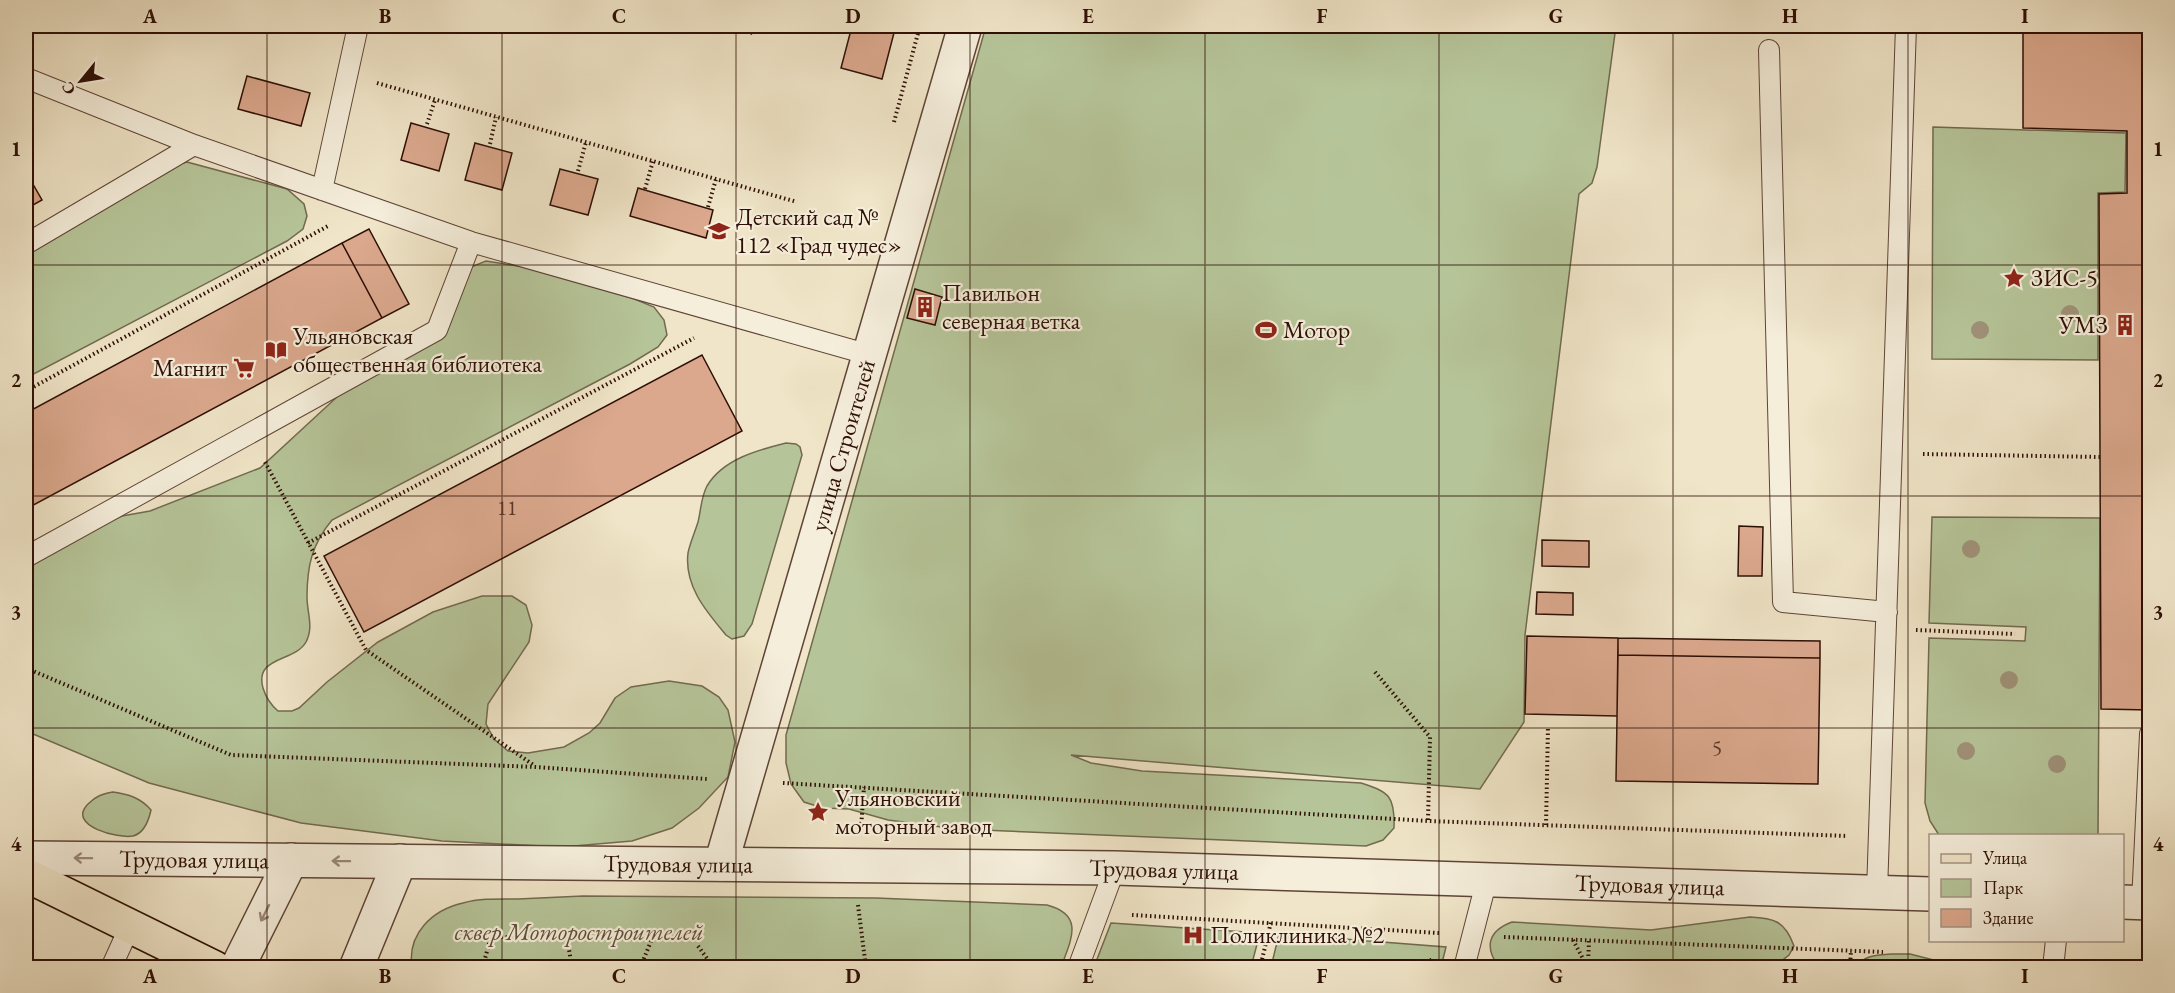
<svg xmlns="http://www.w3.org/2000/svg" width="2175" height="993" viewBox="0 0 2175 993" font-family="'EB Garamond',serif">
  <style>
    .green { fill: #b6c599; stroke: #726a4f; stroke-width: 1.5 }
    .building { fill: #dba88d; stroke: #2e0f05; stroke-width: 1.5 }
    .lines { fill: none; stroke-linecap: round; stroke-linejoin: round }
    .service-casing { stroke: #5e4436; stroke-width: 22 }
    .minor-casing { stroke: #5e4436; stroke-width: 36 }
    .primary-casing { stroke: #2e0f05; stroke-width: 36 }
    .path { stroke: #2e0f05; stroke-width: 4; stroke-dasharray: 1.5 3; stroke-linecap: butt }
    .service { stroke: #f5eedb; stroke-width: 20 }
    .minor { stroke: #f5eedb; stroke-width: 33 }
    .primary { stroke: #f0e5c8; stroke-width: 33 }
    .tree { fill: #a09279 }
    .oneway { stroke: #9b8a7b }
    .grid { fill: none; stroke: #2e0f05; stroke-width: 1.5; stroke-opacity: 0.55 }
    .labels { text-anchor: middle; stroke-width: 4.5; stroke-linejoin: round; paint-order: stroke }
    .number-label { font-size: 21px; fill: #593527 }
    .poi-label { font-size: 24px; fill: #2e0f05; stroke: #f5eedb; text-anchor: start }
    .street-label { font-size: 24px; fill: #2e0f05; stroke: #f5eedb }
    .park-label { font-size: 24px; font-style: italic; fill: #5e4f39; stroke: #f5eedb }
    .neatline { fill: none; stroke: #2e0f05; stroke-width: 2 }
    .grid-label { font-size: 20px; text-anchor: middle; font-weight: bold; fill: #2e0f05 }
  </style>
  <rect width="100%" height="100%" fill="#f0e5c8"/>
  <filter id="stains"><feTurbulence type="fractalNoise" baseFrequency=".00333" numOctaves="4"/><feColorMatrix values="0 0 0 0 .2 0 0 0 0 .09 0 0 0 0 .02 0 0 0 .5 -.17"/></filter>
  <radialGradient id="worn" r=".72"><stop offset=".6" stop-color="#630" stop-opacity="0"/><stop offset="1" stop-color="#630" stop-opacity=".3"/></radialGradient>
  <path class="green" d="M 986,26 L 1616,26 L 1597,167 L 1592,183 L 1579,194 L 1525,635 L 1524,722 L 1480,789 L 1071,755 L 1091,763 L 1142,771 L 1361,783 C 1390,792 1395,797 1394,828 L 1383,840 L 1366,846 L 957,829 L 888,820 L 849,809 L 823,808 L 804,802 L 791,784 L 786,763 L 786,735 Z
    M 1933,127 L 2126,133 L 2125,192 L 2098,193 L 2098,360 L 1932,359 Z
    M 187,162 L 287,189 L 304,204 L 307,216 L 303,229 L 287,241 L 26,378 L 26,251 L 164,168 Z
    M 486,261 L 524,267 L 632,298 L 654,307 L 664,320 L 667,335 L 658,347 L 630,364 L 332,520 C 312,544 307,566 307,597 C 307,613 314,627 306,642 C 295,662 254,656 263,688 C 266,698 271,705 278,711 L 292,711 L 299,708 L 327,682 L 378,642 L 433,612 L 482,596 L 512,596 L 526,605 L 532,625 L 529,642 L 488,704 L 486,724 L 494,739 L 508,751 L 528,753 L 564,747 L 589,733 L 600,723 L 615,698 L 631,687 L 669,681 L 702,686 L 719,697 L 728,710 L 735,742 L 728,777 L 699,808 L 672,828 L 632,841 L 562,847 L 442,841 L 301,823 L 149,783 L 26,731 L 26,568 L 86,531 L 122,516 L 150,511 L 260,468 L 338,396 L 421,350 L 471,267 Z
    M 786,443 L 796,444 L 800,447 L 802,455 L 752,624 L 744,636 L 732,639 L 726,635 C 706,611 684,586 688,553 C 690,543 695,532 698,522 C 701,510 701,497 707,486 C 723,459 758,450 786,443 Z
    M 1932,517 L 2100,518 L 2098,835 L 1939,835 L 1930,821 L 1925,803 L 1929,638 L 2025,641 L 2026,627 L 1929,623 Z
    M 113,792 C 128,794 141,798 151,810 C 149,819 145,833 133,836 C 119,839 66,826 88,804 C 96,796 102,794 113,792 Z
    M 583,896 L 876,898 L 1047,905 C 1085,915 1071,940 1061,967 L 412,967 C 407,934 432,910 463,903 C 481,898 500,899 518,899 C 540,898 561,897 583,896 Z
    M 1750,917 C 1774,918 1785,921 1794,946 L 1789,955 L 1774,967 L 1499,967 C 1484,947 1488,931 1512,922 L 1651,930 Z
    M 1111,923 L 1260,933 L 1251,967 L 1094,967 Z
    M 1279,934 L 1446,947 L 1441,967 L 1271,967 Z
    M 1891,954 L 1910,954 L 1961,967 L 1856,967 C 1864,955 1877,955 1891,954 Z"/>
  <path class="building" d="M 852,26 L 883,26 L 895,29 L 882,79 L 841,68 Z
    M 2058,26 L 2150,26 L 2150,710 L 2101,709 L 2099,194 L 2127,193 L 2127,131 L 2023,128 L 2023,28 L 2058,28 Z
    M 247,76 L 310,93 L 301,126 L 238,109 Z
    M 411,123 L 449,134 L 439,171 L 401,160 Z
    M 475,143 L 512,153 L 502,190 L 465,180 Z
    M 560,169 L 598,179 L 588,215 L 550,205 Z
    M 26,172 L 42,200 L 26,209 Z
    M 638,188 L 713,210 L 706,238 L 630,216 Z
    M 369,229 L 409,304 L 382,318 L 342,243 Z
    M 342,243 L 382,318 L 26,509 L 26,413 Z
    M 915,289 L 942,297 L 935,325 L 907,318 Z
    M 702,355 L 742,431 L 364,632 L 324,556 Z
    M 1739,526 L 1763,527 L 1762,576 L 1738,576 Z
    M 1542,540 L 1589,541 L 1589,567 L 1542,566 Z
    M 1537,592 L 1573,593 L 1573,615 L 1536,614 Z
    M 1527,636 L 1618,638 L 1617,716 L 1525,714 Z
    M 1618,638 L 1820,641 L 1820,658 L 1618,655 Z
    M 1618,655 L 1820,658 L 1818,784 L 1616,781 Z"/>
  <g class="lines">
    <defs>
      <path id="service" d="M 1769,50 L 1783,602 L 1887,612
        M 26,78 L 194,145 L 471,242 L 870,355
        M 322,190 L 358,26
        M 26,244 L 194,145
        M 26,557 L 437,330 L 471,242
        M 1877,892 L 1906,26
        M 2142,903 L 2150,734
        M 111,968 L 130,926
        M 1078,968 L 1115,868
        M 1464,968 L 1487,879
        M 2053,968 L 2056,940"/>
      <g id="minor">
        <path id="s1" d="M 26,858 L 1115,868 L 1930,894"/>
        <path id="s2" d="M 721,864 L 965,26"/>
        <path d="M 2122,902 L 2150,903"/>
        <path d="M 237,968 L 291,860"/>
        <path d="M 356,968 L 400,861"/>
      </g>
      <path id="primary" d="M 26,875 L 215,968"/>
    </defs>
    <use href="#service" class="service-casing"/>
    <use href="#minor" class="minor-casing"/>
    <use href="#primary" class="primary-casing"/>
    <path class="path" d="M 825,26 L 838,31
      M 750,34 L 755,26
      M 377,83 L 797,202
      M 894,122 L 920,26
      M 427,124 L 435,100
      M 490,144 L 496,117
      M 578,171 L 586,142
      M 645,189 L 653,161
      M 708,207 L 716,179
      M 26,391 L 328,226
      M 1923,454 L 2100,457
      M 265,462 L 366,650 L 535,766
      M 308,543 L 694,338
      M 1916,630 L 2015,634
      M 26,668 L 231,755 L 536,767 L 707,779
      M 1375,672 L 1430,737 L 1428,821
      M 783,783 L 1428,821 L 1848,836
      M 1546,825 L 1548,727
      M 861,828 L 864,787
      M 858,905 L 866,968
      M 1132,915 L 1439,933
      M 567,937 L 572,968
      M 1504,937 L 1883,952
      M 1573,940 L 1588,968
      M 698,946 L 714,968
      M 1588,965 L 1589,940
      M 496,968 L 484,962 L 491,937 L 652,939 L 640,968
      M 1260,968 L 1271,922
      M 1409,968 L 1434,959
      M 1850,968 L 1851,950"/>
    <use href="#service" class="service"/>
    <use href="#minor" class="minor"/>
    <use href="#primary" class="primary"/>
  </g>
  <g class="tree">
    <circle cx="2070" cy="314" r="9"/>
    <circle cx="1980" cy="330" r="9"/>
    <circle cx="1971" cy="549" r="9"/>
    <circle cx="2009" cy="680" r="9"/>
    <circle cx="1966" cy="751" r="9"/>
    <circle cx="2057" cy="764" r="9"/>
  </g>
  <defs><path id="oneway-shaft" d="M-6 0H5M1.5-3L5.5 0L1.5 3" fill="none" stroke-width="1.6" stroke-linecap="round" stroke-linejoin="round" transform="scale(1.5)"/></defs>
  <g class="oneway">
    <use href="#oneway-shaft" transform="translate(83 858) rotate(-179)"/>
    <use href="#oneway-shaft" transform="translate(341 861) rotate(-179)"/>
    <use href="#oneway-shaft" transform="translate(265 913) rotate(117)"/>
  </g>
  <path class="grid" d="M 267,26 L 267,968M 502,26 L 502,968M 736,26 L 736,968M 970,26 L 970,968M 1205,26 L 1205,968M 1439,26 L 1439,968M 1673,26 L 1673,968M 1908,26 L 1908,968M 26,265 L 2150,265M 26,496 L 2150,496M 26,728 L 2150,728"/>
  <defs>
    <symbol id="school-bare" viewBox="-9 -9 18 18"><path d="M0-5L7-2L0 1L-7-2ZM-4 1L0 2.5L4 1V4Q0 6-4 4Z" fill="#8f2418" stroke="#f5eedb" stroke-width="2.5" paint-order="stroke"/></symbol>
    <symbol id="sight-bare" viewBox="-9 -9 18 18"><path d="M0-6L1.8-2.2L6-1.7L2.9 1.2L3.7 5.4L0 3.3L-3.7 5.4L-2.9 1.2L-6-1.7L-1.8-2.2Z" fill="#8f2418" stroke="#f5eedb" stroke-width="2.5" paint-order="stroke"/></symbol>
    <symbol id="building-bare" viewBox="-9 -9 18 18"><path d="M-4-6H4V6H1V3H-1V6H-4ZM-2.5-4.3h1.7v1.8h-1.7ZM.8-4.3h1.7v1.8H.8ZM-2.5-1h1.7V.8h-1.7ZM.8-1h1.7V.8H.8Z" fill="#8f2418" stroke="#f5eedb" stroke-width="2.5" paint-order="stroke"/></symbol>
    <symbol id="stadium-bare" viewBox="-9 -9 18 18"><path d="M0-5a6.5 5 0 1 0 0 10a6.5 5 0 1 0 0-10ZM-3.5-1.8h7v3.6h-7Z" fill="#8f2418" stroke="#f5eedb" stroke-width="2.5" paint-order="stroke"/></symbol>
    <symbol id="library-bare" viewBox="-9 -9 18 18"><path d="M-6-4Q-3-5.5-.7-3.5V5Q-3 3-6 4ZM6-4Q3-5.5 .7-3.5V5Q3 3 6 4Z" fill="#8f2418" stroke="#f5eedb" stroke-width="2.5" paint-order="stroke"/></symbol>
    <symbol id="supermarket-bare" viewBox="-9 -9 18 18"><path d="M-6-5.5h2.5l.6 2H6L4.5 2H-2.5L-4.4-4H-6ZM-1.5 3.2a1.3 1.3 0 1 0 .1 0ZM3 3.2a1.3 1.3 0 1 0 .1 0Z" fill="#8f2418" stroke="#f5eedb" stroke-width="2.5" paint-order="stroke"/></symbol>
    <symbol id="hospital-bare" viewBox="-9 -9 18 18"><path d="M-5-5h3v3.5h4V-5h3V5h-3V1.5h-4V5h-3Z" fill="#8f2418" stroke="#f5eedb" stroke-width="2.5" paint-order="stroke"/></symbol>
  </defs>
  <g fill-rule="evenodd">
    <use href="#school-bare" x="704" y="216" width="30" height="30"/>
    <use href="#sight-bare" x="1999" y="263" width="30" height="30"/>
    <use href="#building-bare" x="910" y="292" width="30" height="30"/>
    <use href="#building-bare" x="2110" y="310" width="30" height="30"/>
    <use href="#stadium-bare" x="1251" y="315" width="30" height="30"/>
    <use href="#library-bare" x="261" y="335" width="30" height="30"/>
    <use href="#supermarket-bare" x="229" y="353" width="30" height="30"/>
    <use href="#sight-bare" x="803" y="797" width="30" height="30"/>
    <use href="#hospital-bare" x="1178" y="920" width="30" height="30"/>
  </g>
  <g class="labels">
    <g class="number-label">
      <text x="507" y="515">11</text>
      <text x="1717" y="755">5</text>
    </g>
    <g class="poi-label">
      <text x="736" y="225">Детский сад №<tspan x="736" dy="28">112 «Град чудес»</tspan></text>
      <text x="2031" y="286">ЗИС-5</text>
      <text x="942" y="301">Павильон<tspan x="942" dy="28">северная ветка</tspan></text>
      <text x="2108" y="333" text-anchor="end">УМЗ</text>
      <text x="1283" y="338">Мотор</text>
      <text x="293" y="344">Ульяновская<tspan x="293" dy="28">общественная библиотека</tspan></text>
      <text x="227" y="376" text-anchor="end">Магнит</text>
      <text x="835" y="806">Ульяновский<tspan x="835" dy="28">моторный завод</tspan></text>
      <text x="1210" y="943">Поликлиника №2</text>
    </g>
    <g class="street-label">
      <text dy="8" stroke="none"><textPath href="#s2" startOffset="436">улица Строителей</textPath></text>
      <text dy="8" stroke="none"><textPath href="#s1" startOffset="168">Трудовая улица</textPath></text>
      <text dy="8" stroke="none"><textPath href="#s1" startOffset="652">Трудовая улица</textPath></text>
      <text dy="8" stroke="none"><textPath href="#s1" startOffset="1138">Трудовая улица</textPath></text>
      <text dy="8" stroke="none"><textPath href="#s1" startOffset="1624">Трудовая улица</textPath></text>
    </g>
    <g class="park-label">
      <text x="579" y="940">сквер Моторостроителей</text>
    </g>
  </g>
  <rect width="2175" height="993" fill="none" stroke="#f0e5c8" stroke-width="66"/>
  <rect x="1929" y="834" width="195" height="108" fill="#f5eedb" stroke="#a59585" stroke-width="1.5"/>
  <rect x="1941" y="854" width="30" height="9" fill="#f0e5c8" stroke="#a59585" stroke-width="1.5"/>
  <text x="1983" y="864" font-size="18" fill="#2e0f05">Улица</text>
  <rect x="1941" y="879" width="30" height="18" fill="#b6c599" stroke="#a59585" stroke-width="1.5"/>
  <text x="1983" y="894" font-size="18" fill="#2e0f05">Парк</text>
  <rect x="1941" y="909" width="30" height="18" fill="#dba88d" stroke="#a59585" stroke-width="1.5"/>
  <text x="1983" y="924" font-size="18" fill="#2e0f05">Здание</text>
  <g transform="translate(81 81) rotate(240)" stroke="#f5eedb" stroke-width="4.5" paint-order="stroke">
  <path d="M0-4.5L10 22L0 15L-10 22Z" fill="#2e0f05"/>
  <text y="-9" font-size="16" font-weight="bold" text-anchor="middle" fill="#2e0f05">С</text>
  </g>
  <rect x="33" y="33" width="2109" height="927" class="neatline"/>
  <g class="grid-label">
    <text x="150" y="23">A</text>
    <text x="385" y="23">B</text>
    <text x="619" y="23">C</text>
    <text x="853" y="23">D</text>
    <text x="1088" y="23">E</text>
    <text x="1322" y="23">F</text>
    <text x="1556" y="23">G</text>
    <text x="1790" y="23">H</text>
    <text x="2025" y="23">I</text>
    <text x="16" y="156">1</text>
    <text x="2158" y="156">1</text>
    <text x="16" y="387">2</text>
    <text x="2158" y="387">2</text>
    <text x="16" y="619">3</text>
    <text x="2158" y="619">3</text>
    <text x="16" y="851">4</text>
    <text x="2158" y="851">4</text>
    <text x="150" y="983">A</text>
    <text x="385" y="983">B</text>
    <text x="619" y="983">C</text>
    <text x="853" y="983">D</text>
    <text x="1088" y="983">E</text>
    <text x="1322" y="983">F</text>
    <text x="1556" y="983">G</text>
    <text x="1790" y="983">H</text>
    <text x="2025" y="983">I</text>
  </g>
  <rect width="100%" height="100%" filter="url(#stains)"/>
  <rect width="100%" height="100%" fill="url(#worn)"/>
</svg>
